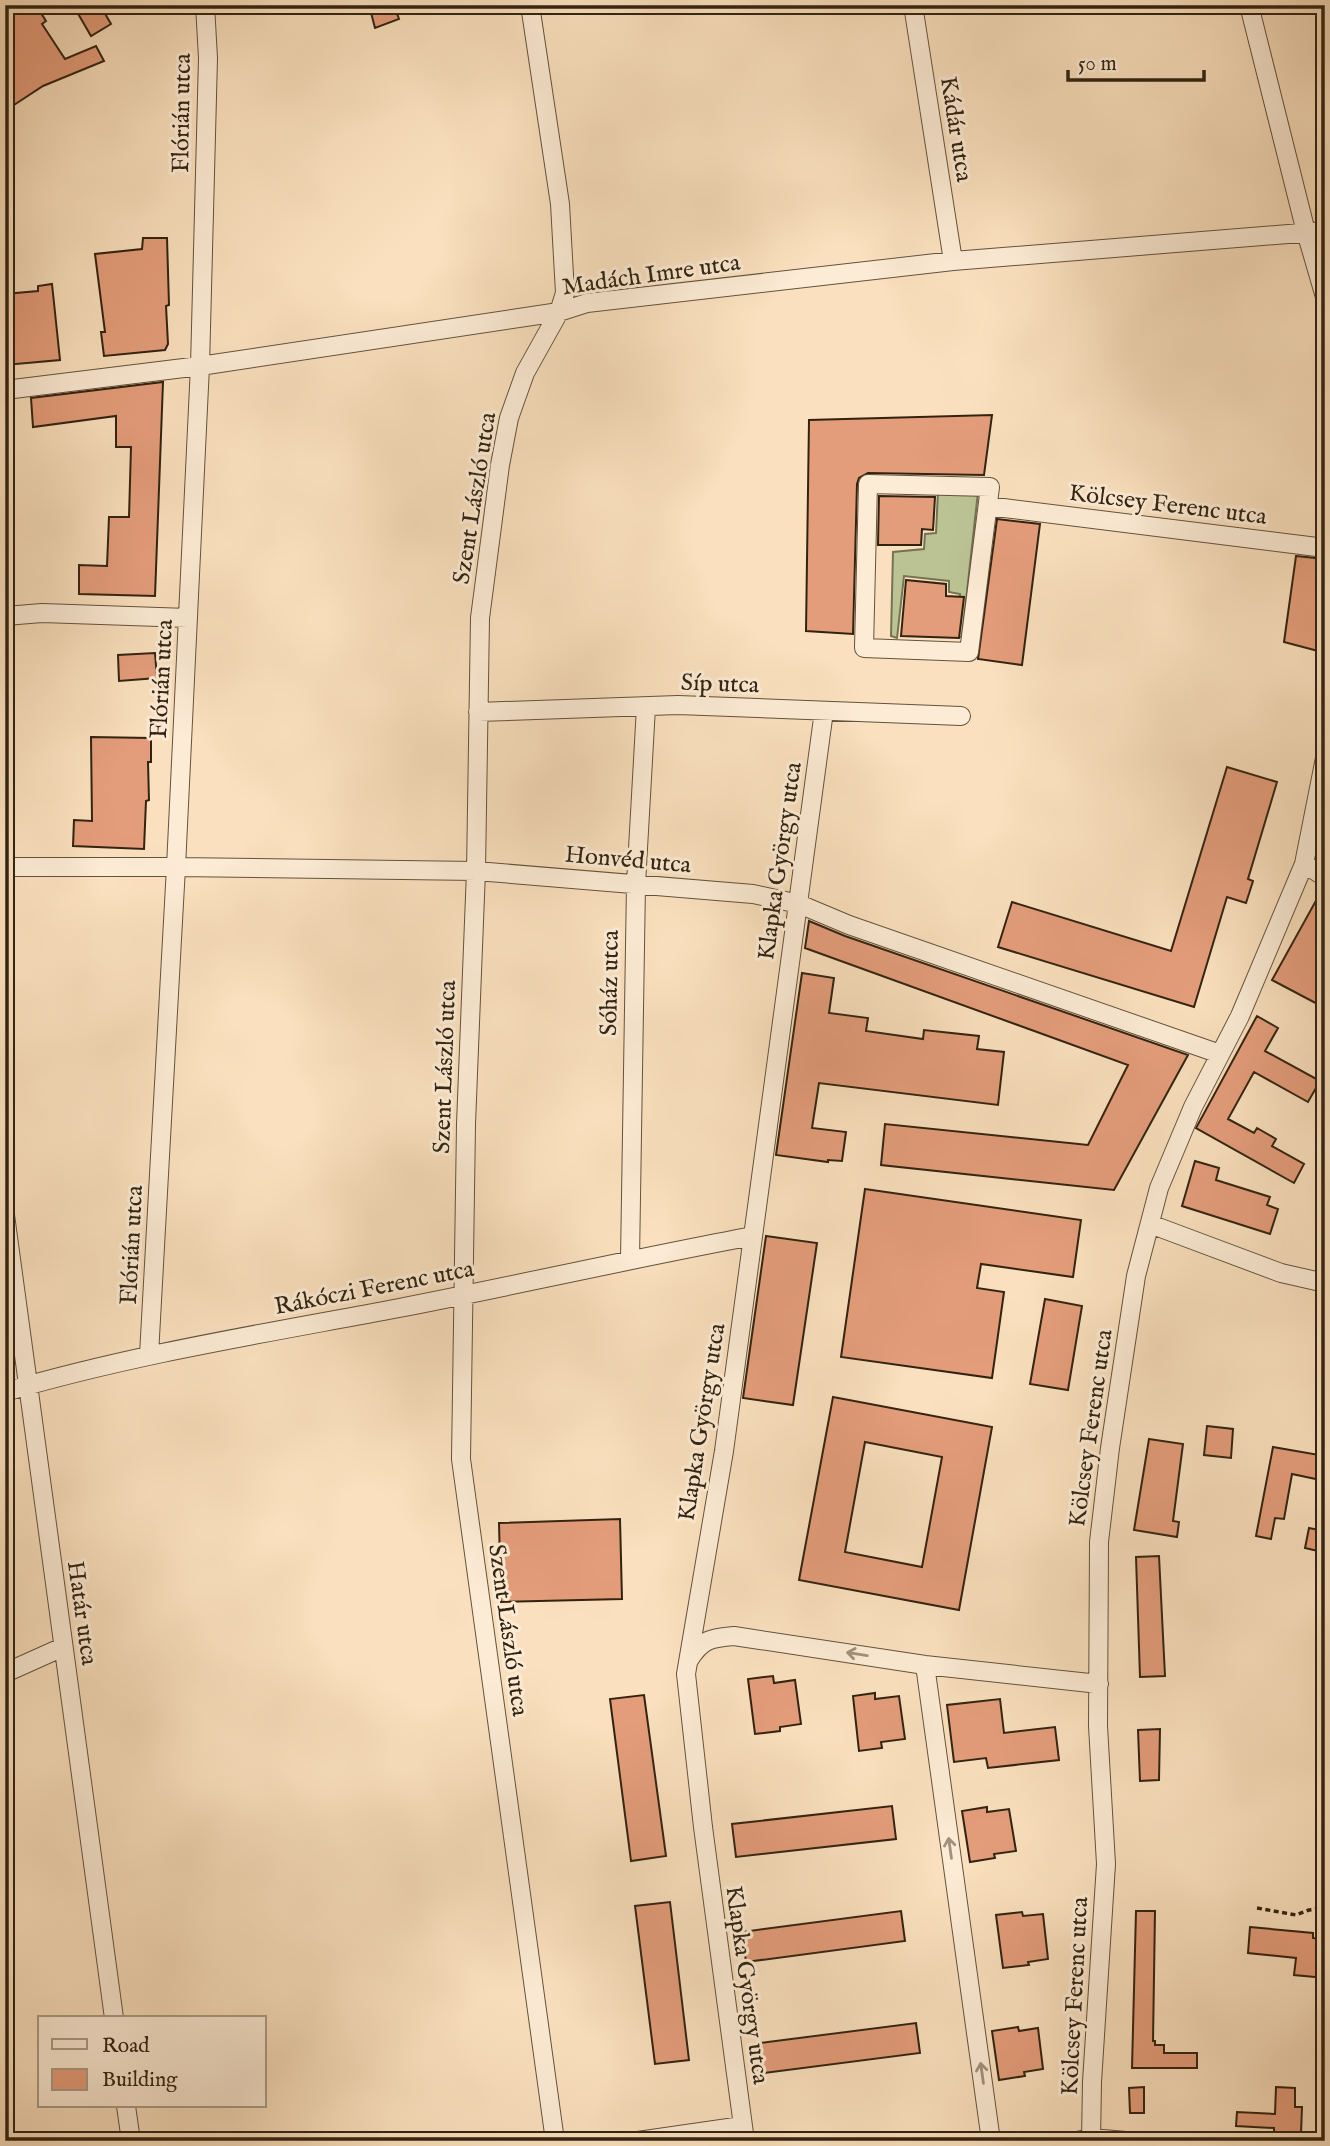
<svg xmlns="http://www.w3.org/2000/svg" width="1330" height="2146" viewBox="0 0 1330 2146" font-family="'IM FELL English',serif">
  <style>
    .green { fill: #bbc394; stroke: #767352; stroke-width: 2 }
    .building { fill: #e49d7b; stroke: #322311; stroke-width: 2; fill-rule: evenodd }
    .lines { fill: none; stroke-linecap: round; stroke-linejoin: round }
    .minor-casing { stroke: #64523c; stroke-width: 20 }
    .path { stroke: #322311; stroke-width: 3.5; stroke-dasharray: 5 3.5; stroke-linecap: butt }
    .minor { stroke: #fcebd5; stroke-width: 18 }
    .oneway { stroke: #a1917d }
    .labels { text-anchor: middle; stroke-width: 6; stroke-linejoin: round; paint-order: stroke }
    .street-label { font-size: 24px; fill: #322311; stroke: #fcebd5 }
  </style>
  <rect width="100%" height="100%" fill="#fae0be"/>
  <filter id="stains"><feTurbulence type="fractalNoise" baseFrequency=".00286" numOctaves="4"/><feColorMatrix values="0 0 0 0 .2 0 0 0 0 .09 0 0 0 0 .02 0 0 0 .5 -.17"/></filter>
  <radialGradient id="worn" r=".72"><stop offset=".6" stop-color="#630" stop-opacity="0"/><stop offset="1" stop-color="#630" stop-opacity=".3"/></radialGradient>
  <path class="green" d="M 938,491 L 978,492 L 962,637 L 957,637 L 960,594 L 949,592 L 949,581 L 904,576 L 897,638 L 891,636 L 893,552 L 924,549 L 925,534 L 936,533 Z"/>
  <path class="building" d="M 24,5 L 36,5 L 46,21 L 42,24 L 65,59 L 96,46 L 104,61 L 43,86 L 14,105 L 5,92 L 5,18 Z
    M 73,5 L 100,5 L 111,24 L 91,36 Z
    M 369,5 L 394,5 L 399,19 L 375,28 Z
    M 143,238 L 167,238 L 169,305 L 166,306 L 168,344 L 165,350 L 104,356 L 101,332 L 105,332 L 95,254 L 142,249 Z
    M 52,284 L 60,360 L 5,365 L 5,294 L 38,291 L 38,286 Z
    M 163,382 L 155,596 L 79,594 L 79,565 L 107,566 L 109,517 L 129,517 L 131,447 L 116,447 L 116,416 L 33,427 L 31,398 Z
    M 992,415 L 984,475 L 868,473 L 859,478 L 857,484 L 853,634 L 806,631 L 809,420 Z
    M 879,496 L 935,497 L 933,530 L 922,529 L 921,545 L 878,545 Z
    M 997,519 L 1040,524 L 1022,665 L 978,659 Z
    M 1296,556 L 1325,559 L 1325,608 L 1318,651 L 1284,642 Z
    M 906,580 L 946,584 L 946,596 L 964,597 L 959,638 L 901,636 Z
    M 155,653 L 157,678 L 119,681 L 118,655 Z
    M 91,737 L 151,738 L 151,762 L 148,762 L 149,800 L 146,801 L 144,849 L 73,846 L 74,820 L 92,821 Z
    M 1227,767 L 1277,782 L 1248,879 L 1253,881 L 1246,903 L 1227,897 L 1194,1007 L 998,947 L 1012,902 L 1171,951 Z
    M 1323,888 L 1325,888 L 1325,1008 L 1272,980 Z
    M 809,921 L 845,936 L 1188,1055 L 1114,1190 L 881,1165 L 885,1124 L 1088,1145 L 1128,1065 L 805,948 Z
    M 802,973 L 834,978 L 829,1013 L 868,1018 L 866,1031 L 923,1039 L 924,1030 L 979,1036 L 977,1049 L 1004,1052 L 998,1105 L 819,1083 L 812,1128 L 846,1132 L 842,1161 L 828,1160 L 828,1162 L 776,1155 Z
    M 1257,1016 L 1278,1028 L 1265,1051 L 1320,1081 L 1308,1102 L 1254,1072 L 1228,1119 L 1254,1133 L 1257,1128 L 1276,1139 L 1272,1146 L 1304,1164 L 1294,1183 L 1196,1128 Z
    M 1195,1161 L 1219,1168 L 1216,1180 L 1270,1197 L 1267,1205 L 1278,1209 L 1270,1234 L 1182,1206 Z
    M 865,1189 L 1081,1220 L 1073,1277 L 981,1264 L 977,1288 L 1004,1292 L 992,1378 L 841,1357 Z
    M 766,1236 L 817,1243 L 793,1405 L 743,1398 Z
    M 1045,1299 L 1082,1306 L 1068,1390 L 1030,1384 Z
    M 833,1397 L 992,1427 L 959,1610 L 799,1580 ZM 865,1442 L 942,1457 L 922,1567 L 845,1552 Z
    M 1207,1426 L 1233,1429 L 1231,1458 L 1204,1455 Z
    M 1149,1439 L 1183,1444 L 1173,1521 L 1179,1522 L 1177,1537 L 1134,1530 Z
    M 1273,1447 L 1325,1456 L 1325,1481 L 1292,1474 L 1284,1519 L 1275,1518 L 1271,1539 L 1256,1536 Z
    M 620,1519 L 622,1599 L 501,1602 L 499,1523 Z
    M 1309,1528 L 1325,1531 L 1325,1549 L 1322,1549 L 1322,1552 L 1305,1548 Z
    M 1159,1556 L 1165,1676 L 1140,1677 L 1136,1557 Z
    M 773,1676 L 774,1683 L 795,1680 L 801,1724 L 780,1727 L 780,1731 L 755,1734 L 748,1679 Z
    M 875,1693 L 875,1699 L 899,1696 L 905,1739 L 881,1742 L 882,1748 L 859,1751 L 853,1696 Z
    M 644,1695 L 666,1856 L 631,1861 L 610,1699 Z
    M 1000,1699 L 1004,1733 L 1055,1727 L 1059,1760 L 988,1768 L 986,1758 L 954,1762 L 947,1705 Z
    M 1160,1729 L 1159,1780 L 1140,1781 L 1138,1730 Z
    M 892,1806 L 896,1839 L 736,1857 L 732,1824 Z
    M 987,1807 L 987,1812 L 1009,1809 L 1016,1851 L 994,1854 L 995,1858 L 970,1862 L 962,1811 Z
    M 670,1902 L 689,2060 L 655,2064 L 635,1906 Z
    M 901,1911 L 905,1941 L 746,1962 L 742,1932 Z
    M 1136,1911 L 1155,1911 L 1153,2041 L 1155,2041 L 1155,2045 L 1164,2045 L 1164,2053 L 1197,2053 L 1197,2068 L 1132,2068 Z
    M 1022,1912 L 1023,1916 L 1043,1914 L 1048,1959 L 1028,1962 L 1029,1965 L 1003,1968 L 996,1915 Z
    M 1250,1927 L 1313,1933 L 1313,1938 L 1325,1940 L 1325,1978 L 1294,1975 L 1296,1958 L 1248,1953 Z
    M 916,2023 L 920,2053 L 757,2074 L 753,2044 Z
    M 1018,2027 L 1019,2031 L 1038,2028 L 1043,2069 L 1024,2072 L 1025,2076 L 999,2080 L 992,2031 Z
    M 1144,2087 L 1144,2113 L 1130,2113 L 1129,2088 Z
    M 1276,2087 L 1295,2088 L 1295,2107 L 1302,2107 L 1301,2134 L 1274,2132 L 1274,2128 L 1236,2126 L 1237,2112 L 1275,2114 Z"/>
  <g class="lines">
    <defs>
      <path id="minor" d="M 530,5 L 560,204 L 565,293 L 559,312 L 525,373 L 509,418 L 500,465 L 480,618 L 476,871 L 466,1124 L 461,1459 L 555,2141
        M 913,5 L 953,261
        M 1249,5 L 1306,232 L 1325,297
        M 5,390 L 200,366 L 559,312 L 587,303 L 953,261 L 1325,231
        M 868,484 L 990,487 L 969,652 L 864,648 Z
        M 988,506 L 1325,548
        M 5,616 L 42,613 L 188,618
        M 478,712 L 678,705 L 961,716
        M 1304,864 L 1325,877
        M 5,867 L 176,867 L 476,871 L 753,894 L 799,904 L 849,925 L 1220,1054
        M 5,1215 L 114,2018
        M 1150,1224 L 1281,1273 L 1325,1283
        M 630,1259 L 636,884 L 646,707
        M 149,1355 L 176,867 L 200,366 L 208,58 L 205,5
        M 5,1392 C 134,1354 267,1333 399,1308 C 517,1285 635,1258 753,1236
        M 689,1660 C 702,1639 711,1638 734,1636 L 925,1665 L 1099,1684
        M 925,1665 L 991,2141
        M 5,1673 L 63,1647
        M 126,2106 L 131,2141
        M 638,2141 L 742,2126
        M 745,2141 L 703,1827 L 686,1674 L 724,1451 L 824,711
        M 1077,2141 L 1091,2138 L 1126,2141
        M 1091,2141 L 1092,2082 L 1106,1864 L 1098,1726 L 1099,1542 L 1110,1448 L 1136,1276 L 1159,1188 L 1193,1107 L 1240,1016 L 1304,864 L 1325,758"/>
    </defs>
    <use href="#minor" class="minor-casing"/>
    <path class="path" d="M 1257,1908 L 1296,1915 L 1309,1910 L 1325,1908"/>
    <use href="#minor" class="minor"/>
  </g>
  <defs><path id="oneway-shaft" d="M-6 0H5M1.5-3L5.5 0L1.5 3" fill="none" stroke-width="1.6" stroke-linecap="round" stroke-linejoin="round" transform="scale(1.75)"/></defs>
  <g class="oneway">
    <use href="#oneway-shaft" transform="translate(857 1654) rotate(-171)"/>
    <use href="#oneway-shaft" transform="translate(950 1848) rotate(-98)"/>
    <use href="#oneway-shaft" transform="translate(982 2073) rotate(-98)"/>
  </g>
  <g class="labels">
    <g class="street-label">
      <text transform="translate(181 113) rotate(-89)" y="8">Flórián utca</text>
      <text transform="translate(957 129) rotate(81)" y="8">Kádár utca</text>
      <text transform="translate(651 274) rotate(-8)" y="8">Madách Imre utca</text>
      <text transform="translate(474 498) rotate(-81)" y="8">Szent László utca</text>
      <text transform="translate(1168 504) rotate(7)" y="8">Kölcsey Ferenc utca</text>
      <text transform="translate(161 679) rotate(-87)" y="8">Flórián utca</text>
      <text transform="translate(720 683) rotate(2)" y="8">Síp utca</text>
      <text transform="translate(628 859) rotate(5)" y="8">Honvéd utca</text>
      <text transform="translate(779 861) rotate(-82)" y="8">Klapka György utca</text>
      <text transform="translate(609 983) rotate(-89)" y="8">Sóház utca</text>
      <text transform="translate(444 1067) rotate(-88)" y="8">Szent László utca</text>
      <text transform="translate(131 1245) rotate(-87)" y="8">Flórián utca</text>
      <text transform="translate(374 1287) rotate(-11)" y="8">Rákóczi Ferenc utca</text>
      <text transform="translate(701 1422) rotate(-81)" y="8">Klapka György utca</text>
      <text transform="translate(1090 1428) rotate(-82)" y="8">Kölcsey Ferenc utca</text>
      <text transform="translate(83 1613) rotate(82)" y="8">Határ utca</text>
      <text transform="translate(509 1630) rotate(82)" y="8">Szent László utca</text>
      <text transform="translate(748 1985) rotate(82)" y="8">Klapka György utca</text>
      <text transform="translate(1074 1996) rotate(-87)" y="8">Kölcsey Ferenc utca</text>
    </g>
  </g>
  <rect width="1330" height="2146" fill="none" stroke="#fae0be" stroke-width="28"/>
  <rect x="7" y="7" width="1316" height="2132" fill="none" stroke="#322311" stroke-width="3.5"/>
  <rect x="14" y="14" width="1302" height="2118" fill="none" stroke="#322311" stroke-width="2"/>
  <rect x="38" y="2016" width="228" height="91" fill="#fcebd5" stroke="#ab9b87" stroke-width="2"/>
  <rect x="52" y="2039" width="35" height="10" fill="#fcebd5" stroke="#ab9b87" stroke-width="2"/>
  <text x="102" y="2052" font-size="21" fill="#322311">Road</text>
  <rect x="52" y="2069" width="35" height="21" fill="#e49d7b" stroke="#ab9b87" stroke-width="2"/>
  <text x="102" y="2086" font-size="21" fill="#322311">Building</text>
  <path d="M1068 70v10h136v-10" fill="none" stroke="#322311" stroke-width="3.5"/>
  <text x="1078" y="70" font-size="21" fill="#322311" stroke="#fcebd5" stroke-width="5" paint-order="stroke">50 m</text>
  <rect width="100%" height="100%" filter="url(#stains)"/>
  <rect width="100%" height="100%" fill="url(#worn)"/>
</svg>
